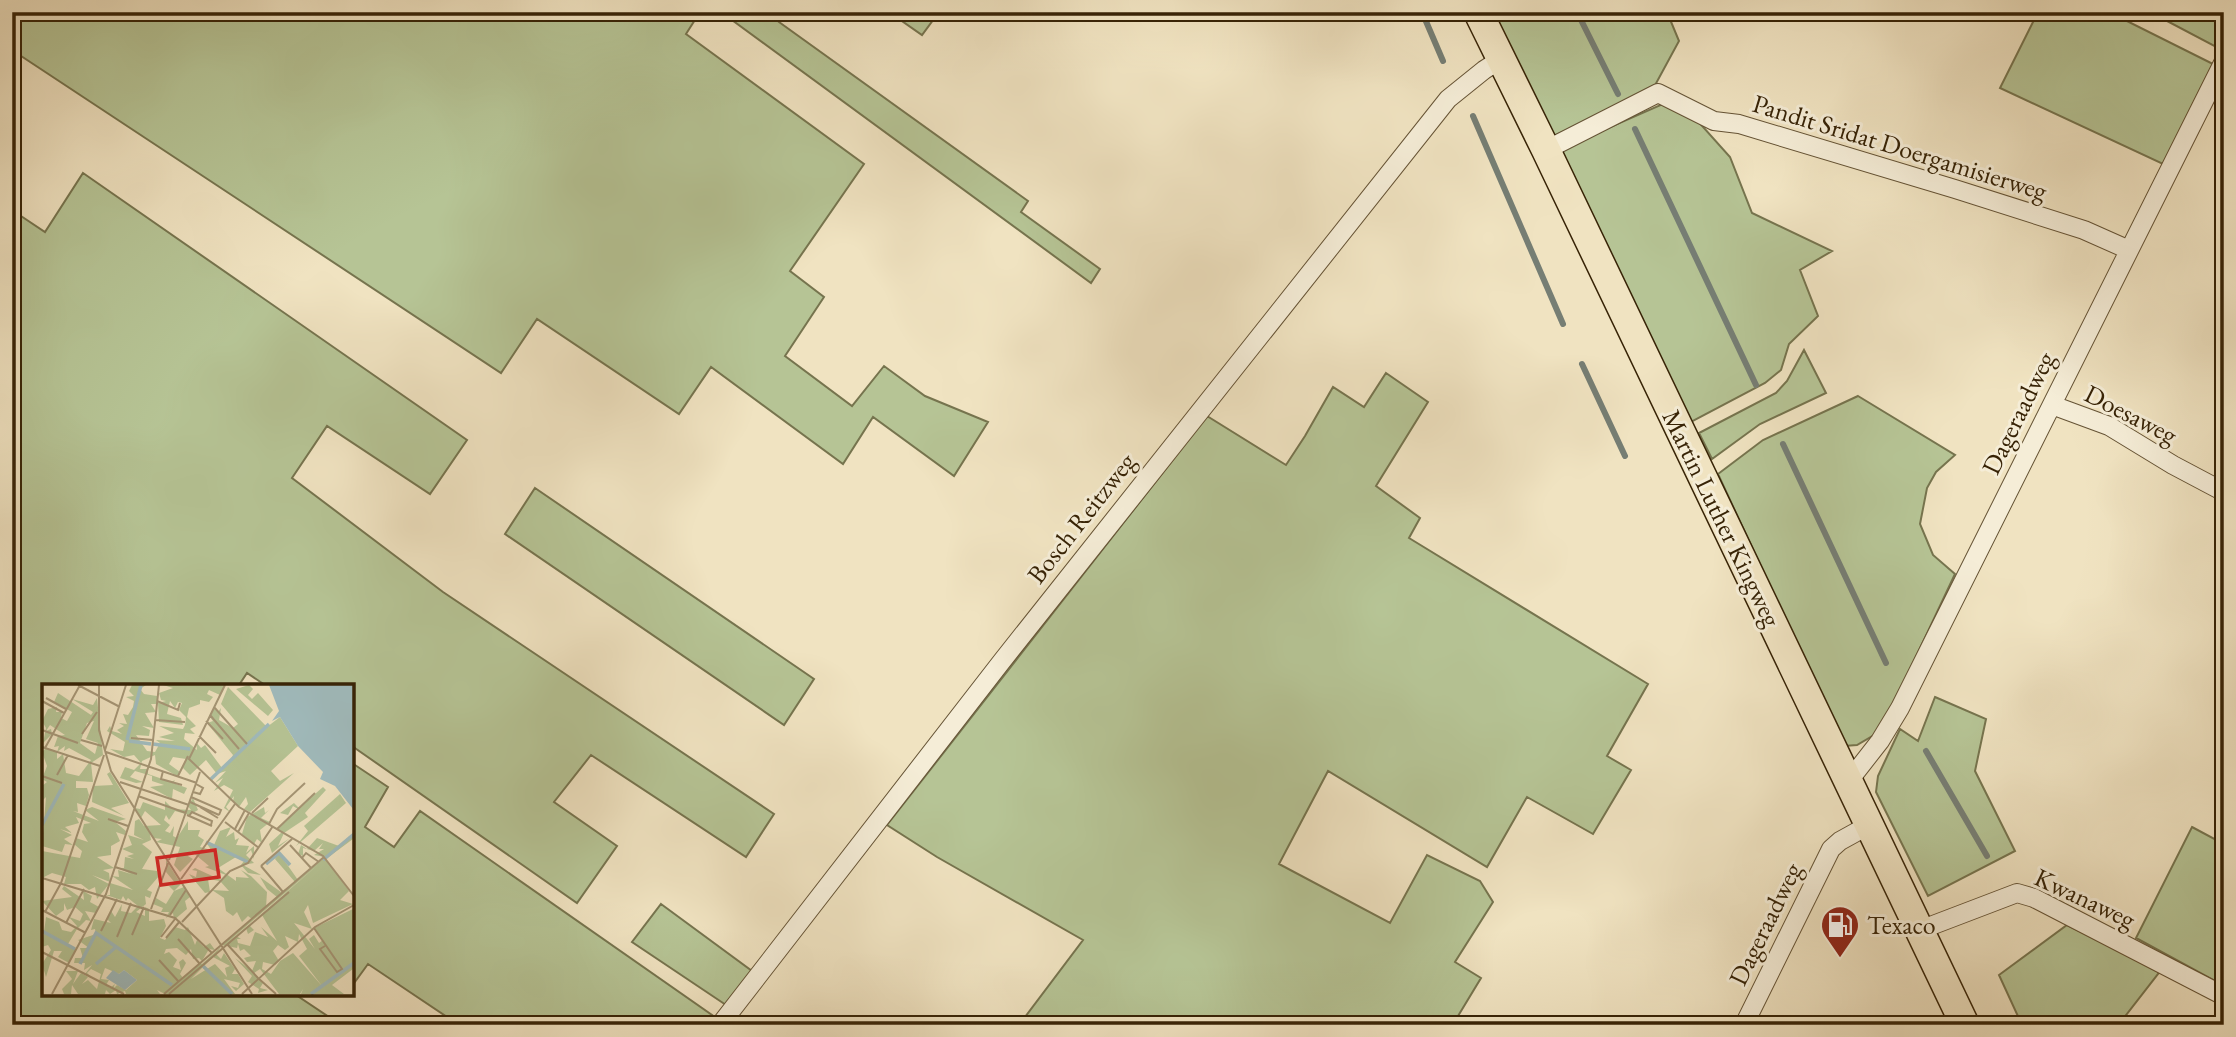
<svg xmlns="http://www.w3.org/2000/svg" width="2236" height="1037" viewBox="0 0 2236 1037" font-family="'EB Garamond',serif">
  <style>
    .green { fill: #b6c495; stroke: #76744e; stroke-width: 2 }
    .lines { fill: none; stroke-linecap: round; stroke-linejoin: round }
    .stream { stroke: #767e74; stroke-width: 6 }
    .street-casing { stroke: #655335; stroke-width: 20 }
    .primary-casing { stroke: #372306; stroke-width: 31 }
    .street { stroke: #f5edd7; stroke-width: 18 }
    .primary { stroke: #f0e3c1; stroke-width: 28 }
    .labels { text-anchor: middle; stroke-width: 6; stroke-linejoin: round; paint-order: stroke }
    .street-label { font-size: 26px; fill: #372306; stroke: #f5edd7 }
    .poi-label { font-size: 26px; fill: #372306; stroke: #f5edd7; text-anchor: start }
    .inset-river { fill: none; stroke: #a0bbbd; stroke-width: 3.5 }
    .inset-road { fill: none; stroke: #a69676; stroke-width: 2 }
    .view { fill: #d62828; fill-opacity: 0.15; stroke: #d62828; stroke-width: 3.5 }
    .inset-edge { fill: none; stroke: #372306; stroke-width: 3.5 }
  </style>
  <rect width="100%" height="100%" fill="#f0e3c1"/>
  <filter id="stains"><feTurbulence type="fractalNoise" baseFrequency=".00286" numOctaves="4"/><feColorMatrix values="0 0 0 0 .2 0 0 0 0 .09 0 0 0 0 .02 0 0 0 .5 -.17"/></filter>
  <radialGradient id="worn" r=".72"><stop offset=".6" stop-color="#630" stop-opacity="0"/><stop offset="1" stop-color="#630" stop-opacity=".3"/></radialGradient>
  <path class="green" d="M 12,12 L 419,12 L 423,15 L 425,12 L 700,12 L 686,34 L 864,164 L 790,271 L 824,297 L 785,356 L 852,406 L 884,366 L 925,396 L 988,422 L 954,476 L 873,417 L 843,464 L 711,367 L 679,414 L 537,319 L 501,373 L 12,50 Z
    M 721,12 L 785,12 L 779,22 L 1028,201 L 1021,212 L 1100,269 L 1091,283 Z
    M 889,12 L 939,12 L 922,35 Z
    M 1494,12 L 1667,12 L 1679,41 L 1653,89 L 1552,137 Z
    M 2038,12 L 2109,12 L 2213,64 L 2163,164 L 2000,88 Z
    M 2150,12 L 2224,12 L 2224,41 L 2220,49 Z
    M 1665,103 L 1696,119 L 1730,157 L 1752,213 L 1832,251 L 1800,270 L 1818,316 L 1789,344 L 1781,370 L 1765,383 L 1691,422 L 1560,149 Z
    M 83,173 L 467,440 L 430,494 L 327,426 L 292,478 L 443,592 L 774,814 L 746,857 L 591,755 L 554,802 L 617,846 L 577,903 L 352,746 L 352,685 L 265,685 L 247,673 L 239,685 L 44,685 L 44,993 L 293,993 L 341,1025 L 12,1025 L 12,210 L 45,232 Z
    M 1804,350 L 1826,393 L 1760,424 L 1712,459 L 1699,433 L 1776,393 L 1787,381 Z
    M 1386,373 L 1428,402 L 1376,486 L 1420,518 L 1409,538 L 1648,684 L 1607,756 L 1631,770 L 1593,834 L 1527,797 L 1487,867 L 1328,771 L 1279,864 L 1390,923 L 1427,855 L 1480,881 L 1493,902 L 1455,962 L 1481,978 L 1455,1021 L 1460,1025 L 1019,1025 L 1083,940 L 937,857 L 887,825 L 1207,416 L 1286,465 L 1305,436 L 1333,387 L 1364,407 Z
    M 1858,396 L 1955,455 L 1936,472 L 1927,488 L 1920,524 L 1933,555 L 1955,574 L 1890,712 L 1874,735 L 1857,745 L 1844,746 L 1718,474 L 1763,440 Z
    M 535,488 L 814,679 L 784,725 L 505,534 Z
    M 1935,697 L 1986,719 L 1975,771 L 2015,851 L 1928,896 L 1876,792 L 1878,776 L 1900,729 L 1918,741 Z
    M 352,763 L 388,787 L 365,827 L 394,847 L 420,811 L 712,1015 L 705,1025 L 459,1025 L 368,964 L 352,986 Z
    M 2192,827 L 2224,844 L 2224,964 L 2215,981 L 2136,938 Z
    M 661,904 L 752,971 L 726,1005 L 632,942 Z
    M 2067,925 L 2161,970 L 2123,1019 L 2125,1025 L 2022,1025 L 1999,975 Z"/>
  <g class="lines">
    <path class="stream" d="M 1422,12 L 1443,61
      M 1577,12 L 1618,94
      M 1473,116 L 1563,324
      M 1635,129 L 1756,385
      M 1582,364 L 1625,456
      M 1783,444 L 1886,663
      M 1926,751 L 1987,856"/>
    <defs>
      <path id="street" d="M 1546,150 L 1658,93 L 1714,121 L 1739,124 L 1955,189 L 2084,230 L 2129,250
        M 2052,405 L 2109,426 L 2173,465 L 2224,492
        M 1848,782 L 1880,741 L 1900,708 L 2224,61
        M 1920,930 L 2017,893 L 2034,898 L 2224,996
        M 720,1025 L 1002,661 L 1448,99 L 1484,70 L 1501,59
        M 1744,1025 L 1831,849 L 1840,841 L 1869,825"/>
      <path id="primary" d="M 1478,12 L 1546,150 L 1965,1025"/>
    </defs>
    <use href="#street" class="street-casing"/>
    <use href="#primary" class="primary-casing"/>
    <use href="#street" class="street"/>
    <use href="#primary" class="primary"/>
  </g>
  <defs>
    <symbol id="fuel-pin" viewBox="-11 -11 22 30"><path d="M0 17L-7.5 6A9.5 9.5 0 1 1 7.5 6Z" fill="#8f2418" stroke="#f5edd7"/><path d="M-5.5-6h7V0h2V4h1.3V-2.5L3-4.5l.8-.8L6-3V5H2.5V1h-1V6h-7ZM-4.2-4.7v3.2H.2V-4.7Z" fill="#fff"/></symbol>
  </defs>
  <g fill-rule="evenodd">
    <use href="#fuel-pin" x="1818" y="903" width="44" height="60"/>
  </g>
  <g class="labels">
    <g class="street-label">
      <text transform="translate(1900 147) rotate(17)" y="9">Pandit Sridat Doergamisierweg</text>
      <text transform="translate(2018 413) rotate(-64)" y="9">Dageraadweg</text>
      <text transform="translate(2131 414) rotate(27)" y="9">Doesaweg</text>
      <text transform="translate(1081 518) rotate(-52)" y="9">Bosch Reitzweg</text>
      <text transform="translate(1722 518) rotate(64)" y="9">Martin Luther Kingweg</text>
      <text transform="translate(2085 898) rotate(25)" y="9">Kwanaweg</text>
      <text transform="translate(1765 924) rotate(-64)" y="9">Dageraadweg</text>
    </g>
    <g class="poi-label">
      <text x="1867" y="934">Texaco</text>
    </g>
  </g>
  <g transform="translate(42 684)">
    <rect width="312" height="312" fill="#f0e3c1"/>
    <path d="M 90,1 L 104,1 L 98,5 L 102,10 L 115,12 L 115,20 L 109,20 L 114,28 L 103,29 L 112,44 L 100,42 L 108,46 L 107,52 L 94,51 L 105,67 L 113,68 L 118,59 L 114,56 L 133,57 L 117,53 L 132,49 L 117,42 L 141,45 L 143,41 L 144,33 L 137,26 L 140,19 L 136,18 L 133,24 L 128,17 L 125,30 L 139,34 L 141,41 L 117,38 L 116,19 L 124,17 L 119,16 L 117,9 L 131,4 L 121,1 L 183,1 L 178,11 L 167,6 L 165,10 L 171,13 L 167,18 L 158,16 L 158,20 L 147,24 L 145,33 L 154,42 L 148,45 L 153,50 L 143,49 L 142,55 L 155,66 L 154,58 L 159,64 L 163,61 L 180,84 L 187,79 L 191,71 L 165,39 L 171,37 L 167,32 L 172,24 L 176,28 L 179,24 L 177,36 L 191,44 L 196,40 L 179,20 L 186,3 L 225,43 L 238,33 L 256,62 L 229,87 L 238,97 L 252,89 L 208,128 L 202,125 L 206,120 L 204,113 L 197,123 L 191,117 L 192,112 L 184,123 L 188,128 L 182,124 L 191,106 L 182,101 L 172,107 L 181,94 L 173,99 L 184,87 L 175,90 L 164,76 L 148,91 L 140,83 L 144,75 L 131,73 L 127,80 L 138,88 L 135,92 L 114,80 L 113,71 L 100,77 L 98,85 L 106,85 L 106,90 L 129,98 L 133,96 L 131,99 L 145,104 L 142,110 L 131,105 L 130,115 L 108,103 L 122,101 L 110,97 L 110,92 L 93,87 L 88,93 L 101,98 L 94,99 L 78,94 L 83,83 L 92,86 L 99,79 L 92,71 L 82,73 L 68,65 L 81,67 L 83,58 L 65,47 L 68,42 L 70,47 L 80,50 L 75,46 L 82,42 L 77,39 L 85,40 L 81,30 L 86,31 L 91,23 L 92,17 L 84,13 L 92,12 L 87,7 ZM 207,1 L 211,5 L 206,11 L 210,15 L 216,9 L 231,26 L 226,32 L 194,5 ZM 16,9 L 49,31 L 51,28 L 30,15 L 51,21 L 55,14 L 61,71 L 49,79 L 51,98 L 34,97 L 34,104 L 45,104 L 47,111 L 44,122 L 35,119 L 36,128 L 31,127 L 57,137 L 43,126 L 50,123 L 84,135 L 73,138 L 84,147 L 83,151 L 74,148 L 78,157 L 69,162 L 69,171 L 55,173 L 72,184 L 61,186 L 67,189 L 68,198 L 50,191 L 67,200 L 55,215 L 53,203 L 47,206 L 39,200 L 22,200 L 24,193 L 10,189 L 0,194 L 0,167 L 38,174 L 40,167 L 32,160 L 34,154 L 46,158 L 40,148 L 42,140 L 49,139 L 34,133 L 37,139 L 23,143 L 30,149 L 18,145 L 30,151 L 22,155 L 31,161 L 23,160 L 20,168 L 0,162 L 4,113 L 0,117 L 0,102 L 5,98 L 0,95 L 5,82 L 0,68 L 4,64 L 15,68 L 15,75 L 21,70 L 24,89 L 37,92 L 49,76 L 27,64 L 22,67 L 23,62 L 15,68 L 17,62 L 12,63 L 16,52 L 23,51 L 8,41 L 4,47 L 9,45 L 10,50 L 1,59 L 4,44 L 0,37 L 6,25 L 15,23 L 14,28 L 20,28 L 19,34 L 25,37 L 30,28 L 12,18 ZM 52,37 L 44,55 L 56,59 L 53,70 L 38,59 L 45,39 ZM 68,88 L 87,119 L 69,124 L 82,132 L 50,118 L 51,102 L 71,101 L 65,90 ZM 281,103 L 284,106 L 263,129 L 266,133 L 242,149 L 236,162 L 248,154 L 230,169 L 227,160 L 240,148 L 236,145 L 256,125 L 251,122 L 246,131 L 238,129 L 252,119 L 257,124 ZM 298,110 L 304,119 L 254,162 L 266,147 L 262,142 ZM 151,114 L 156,126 L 147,131 L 133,127 L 127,136 L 124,131 L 122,136 L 128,141 L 123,147 L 128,149 L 132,142 L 131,152 L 135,154 L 146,137 L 146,146 L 158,146 L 156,152 L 162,156 L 158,163 L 169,166 L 164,158 L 172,161 L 178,147 L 189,143 L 184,153 L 192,148 L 193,156 L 197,154 L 194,161 L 207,162 L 204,169 L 212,162 L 212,175 L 209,166 L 204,171 L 212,179 L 201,181 L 219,191 L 206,189 L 199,181 L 202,177 L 194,173 L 176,184 L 194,197 L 194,193 L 207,194 L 199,186 L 209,192 L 225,208 L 224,223 L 235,213 L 225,205 L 218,193 L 239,208 L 253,198 L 233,175 L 237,169 L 256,196 L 283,173 L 272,171 L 282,165 L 277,165 L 281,159 L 272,167 L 261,164 L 261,172 L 256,170 L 259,161 L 265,165 L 275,154 L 297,162 L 311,150 L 311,155 L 284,175 L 307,207 L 298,216 L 311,220 L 271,239 L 266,221 L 262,228 L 270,245 L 252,239 L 273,265 L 267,255 L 272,251 L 277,259 L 281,256 L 272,244 L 311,225 L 311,285 L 290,301 L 302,310 L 259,310 L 261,305 L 258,310 L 237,310 L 218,285 L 212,289 L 221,299 L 218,304 L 226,306 L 216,309 L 217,305 L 206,298 L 210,292 L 193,274 L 210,287 L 214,277 L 205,278 L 202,274 L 209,272 L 202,265 L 198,267 L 196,260 L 195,264 L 180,261 L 210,235 L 206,232 L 200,238 L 195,228 L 191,232 L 184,227 L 182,214 L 170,206 L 187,207 L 178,197 L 166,195 L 168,208 L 163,209 L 147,190 L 154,193 L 155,187 L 150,186 L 153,184 L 179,196 L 184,191 L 163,183 L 167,182 L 149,167 L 146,172 L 151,175 L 138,188 L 132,181 L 138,163 L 114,158 L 120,155 L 111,154 L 107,145 L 109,156 L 100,160 L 110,168 L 100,185 L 115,187 L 117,192 L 105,206 L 110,208 L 108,214 L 103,212 L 104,220 L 94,228 L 103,232 L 103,223 L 107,225 L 107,237 L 122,235 L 124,242 L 118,254 L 123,256 L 133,243 L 143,246 L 146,243 L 153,261 L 155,256 L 162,263 L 168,259 L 173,266 L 167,265 L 160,277 L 157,274 L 151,275 L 149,265 L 144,271 L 135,264 L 124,265 L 122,270 L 127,268 L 135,276 L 131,283 L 139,286 L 137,278 L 141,275 L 144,279 L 138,290 L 141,294 L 158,280 L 154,277 L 160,280 L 179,263 L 174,270 L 179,275 L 182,269 L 193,285 L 190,290 L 196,290 L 202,300 L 194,307 L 189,302 L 196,304 L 198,299 L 182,295 L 193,310 L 123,310 L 115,306 L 118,310 L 84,310 L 83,307 L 75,310 L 74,306 L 68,310 L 64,306 L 63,310 L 36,310 L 30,301 L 29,310 L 22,310 L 20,305 L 30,295 L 24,287 L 36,287 L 31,300 L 39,289 L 46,293 L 40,300 L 46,296 L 55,305 L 59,290 L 49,285 L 45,289 L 49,293 L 43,290 L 50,281 L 42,286 L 43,279 L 32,279 L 33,274 L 41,274 L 38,264 L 47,264 L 36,256 L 54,250 L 53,245 L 49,246 L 52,235 L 69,239 L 65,235 L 69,227 L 73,233 L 80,220 L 79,227 L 89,229 L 96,222 L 86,214 L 84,217 L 81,212 L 79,216 L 64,211 L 68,211 L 68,199 L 91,206 L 70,192 L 77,193 L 76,186 L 89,190 L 77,184 L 82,184 L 83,173 L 92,175 L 85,172 L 92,170 L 80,165 L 90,161 L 86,151 L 102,156 L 92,151 L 93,137 L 97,135 L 102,142 L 119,141 L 103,127 L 99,134 L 93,124 L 98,125 L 101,118 L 123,126 L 123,117 L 131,125 L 149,126 L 146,122 ZM 278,179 L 215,234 L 220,231 L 235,257 L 219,243 L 226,253 L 213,248 L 208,262 L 196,259 L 195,255 L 199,255 L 194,252 L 204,244 L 206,250 L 212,246 L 207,241 L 213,236 L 181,262 ZM 257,250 L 265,265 L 257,272 L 280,302 L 251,269 L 238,277 L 229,290 L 220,285 L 221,278 L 233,281 L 237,277 L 231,267 L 236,261 L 243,266 L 247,263 L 243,252 L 256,258 ZM 171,273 L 188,282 L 183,284 L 185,293 L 173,280 L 149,295 ZM 63,284 L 77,290 L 82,286 L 95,296 L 84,306 L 75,301 L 71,305 L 73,300 L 68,304 L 64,301 L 67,296 L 59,295 ZM 222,123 L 223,129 L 227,126 L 219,134 L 228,138 L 218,146 L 220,159 L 215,155 L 212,160 L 200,150 L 205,133 ZM 124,176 L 139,200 L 132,207 L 142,203 L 148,213 L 143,217 L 145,225 L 132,236 L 131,229 L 124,234 L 127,228 L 119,228 L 121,224 L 111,220 L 114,214 L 124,220 L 132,207 L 127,202 L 134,200 L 124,188 ZM 22,202 L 42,216 L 41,207 L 50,212 L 48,218 L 57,223 L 54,229 L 43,227 L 49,237 L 44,236 L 35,245 L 26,260 L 34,265 L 27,279 L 16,273 L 20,267 L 12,267 L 4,293 L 0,280 L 9,266 L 6,261 L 0,263 L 4,233 L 17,238 L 20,246 L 29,248 L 35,242 L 27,233 L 38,237 L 41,230 L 33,223 L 25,226 L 22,219 L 22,226 L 14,232 L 0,217 L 30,213 L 20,205 Z" fill="#b6c495" fill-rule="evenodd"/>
    <path d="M 227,1 L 311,1 L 311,125 L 293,102 L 278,95 L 281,88 L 256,62 L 238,33 L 230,37 L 237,27 ZM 71,286 L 77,290 L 82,286 L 95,296 L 83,306 L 64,294 Z" fill="#a0bbbd"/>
    <path class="inset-river" d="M 85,56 L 99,1M 87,57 L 109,60M 111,60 L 148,65M 169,95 L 227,40M 0,141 L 22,100M 164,158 L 206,178M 281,176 L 312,150M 224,180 L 237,169 L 248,181M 0,247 L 33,265M 38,280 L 54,249 L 130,301M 54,280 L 74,263M 161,282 L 190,310M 269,310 L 312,279"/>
    <path class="inset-road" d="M 36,1 L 78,23M 57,1 L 57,46 L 69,87 L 210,310M 183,1 L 147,75 L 197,123 L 281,172 L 312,212M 4,14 L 24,25M 0,17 L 22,29M 115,17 L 136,26 L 138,19M 172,23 L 205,60M 168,31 L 197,65M 113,36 L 143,38M 164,37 L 181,55M 0,46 L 36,59M 40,50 L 55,28M 157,52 L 174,69M 89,54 L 111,56M 39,56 L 60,62M 0,63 L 58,82M 3,64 L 38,1M 63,66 L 84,1M 64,68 L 155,99M 121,87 L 119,95 L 140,101M 15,91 L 26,71M 0,92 L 20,99M 136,92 L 146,72M 78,98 L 99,105M 99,105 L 147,121M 151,108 L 158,110 L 161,104 L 154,100M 96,112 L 144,129M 149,113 L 179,126 L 177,131M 148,118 L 177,131M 158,123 L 176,134M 210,129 L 226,114M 145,131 L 170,142M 147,132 L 150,128 L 170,137 L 169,141M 66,135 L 86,142M 183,138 L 217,164M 227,140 L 235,125 L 263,99M 193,145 L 203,126M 235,145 L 273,109M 196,148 L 207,129M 248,161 L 269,184M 260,174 L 264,169 L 277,178M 127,176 L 158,88M 219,182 L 250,155M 219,182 L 241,208M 73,183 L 95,190M 0,194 L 133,234 L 170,269M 139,195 L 193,120M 109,225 L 126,179M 0,226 L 44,249M 3,228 L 19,199 L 62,71M 128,231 L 144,206M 140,238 L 188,187 L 206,179 L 231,142M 24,239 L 42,205M 272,244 L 300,285 L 295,288 L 278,265 L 283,262M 59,247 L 75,215M 90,251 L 102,223M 75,253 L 89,219M 119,253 L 133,235M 124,254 L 138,237M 136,255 L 158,280M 185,260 L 216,294M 0,268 L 82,310M 117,276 L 137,298M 216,294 L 234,310M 10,310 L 64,210 L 109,75 L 117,1M 122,310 L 282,173M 127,310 L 247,208M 200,310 L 273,243 L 312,221"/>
    <path class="view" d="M 173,166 L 177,193 L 119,201 L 115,174 Z"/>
    <rect width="312" height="312" class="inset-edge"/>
  </g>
  <rect width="2236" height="1037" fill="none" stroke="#f0e3c1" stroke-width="42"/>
  <rect x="14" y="14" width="2208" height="1009" fill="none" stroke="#372306" stroke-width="3.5"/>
  <rect x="21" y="21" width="2194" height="995" fill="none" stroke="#372306" stroke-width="2"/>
  <rect width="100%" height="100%" filter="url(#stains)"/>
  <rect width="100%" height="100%" fill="url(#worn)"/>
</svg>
